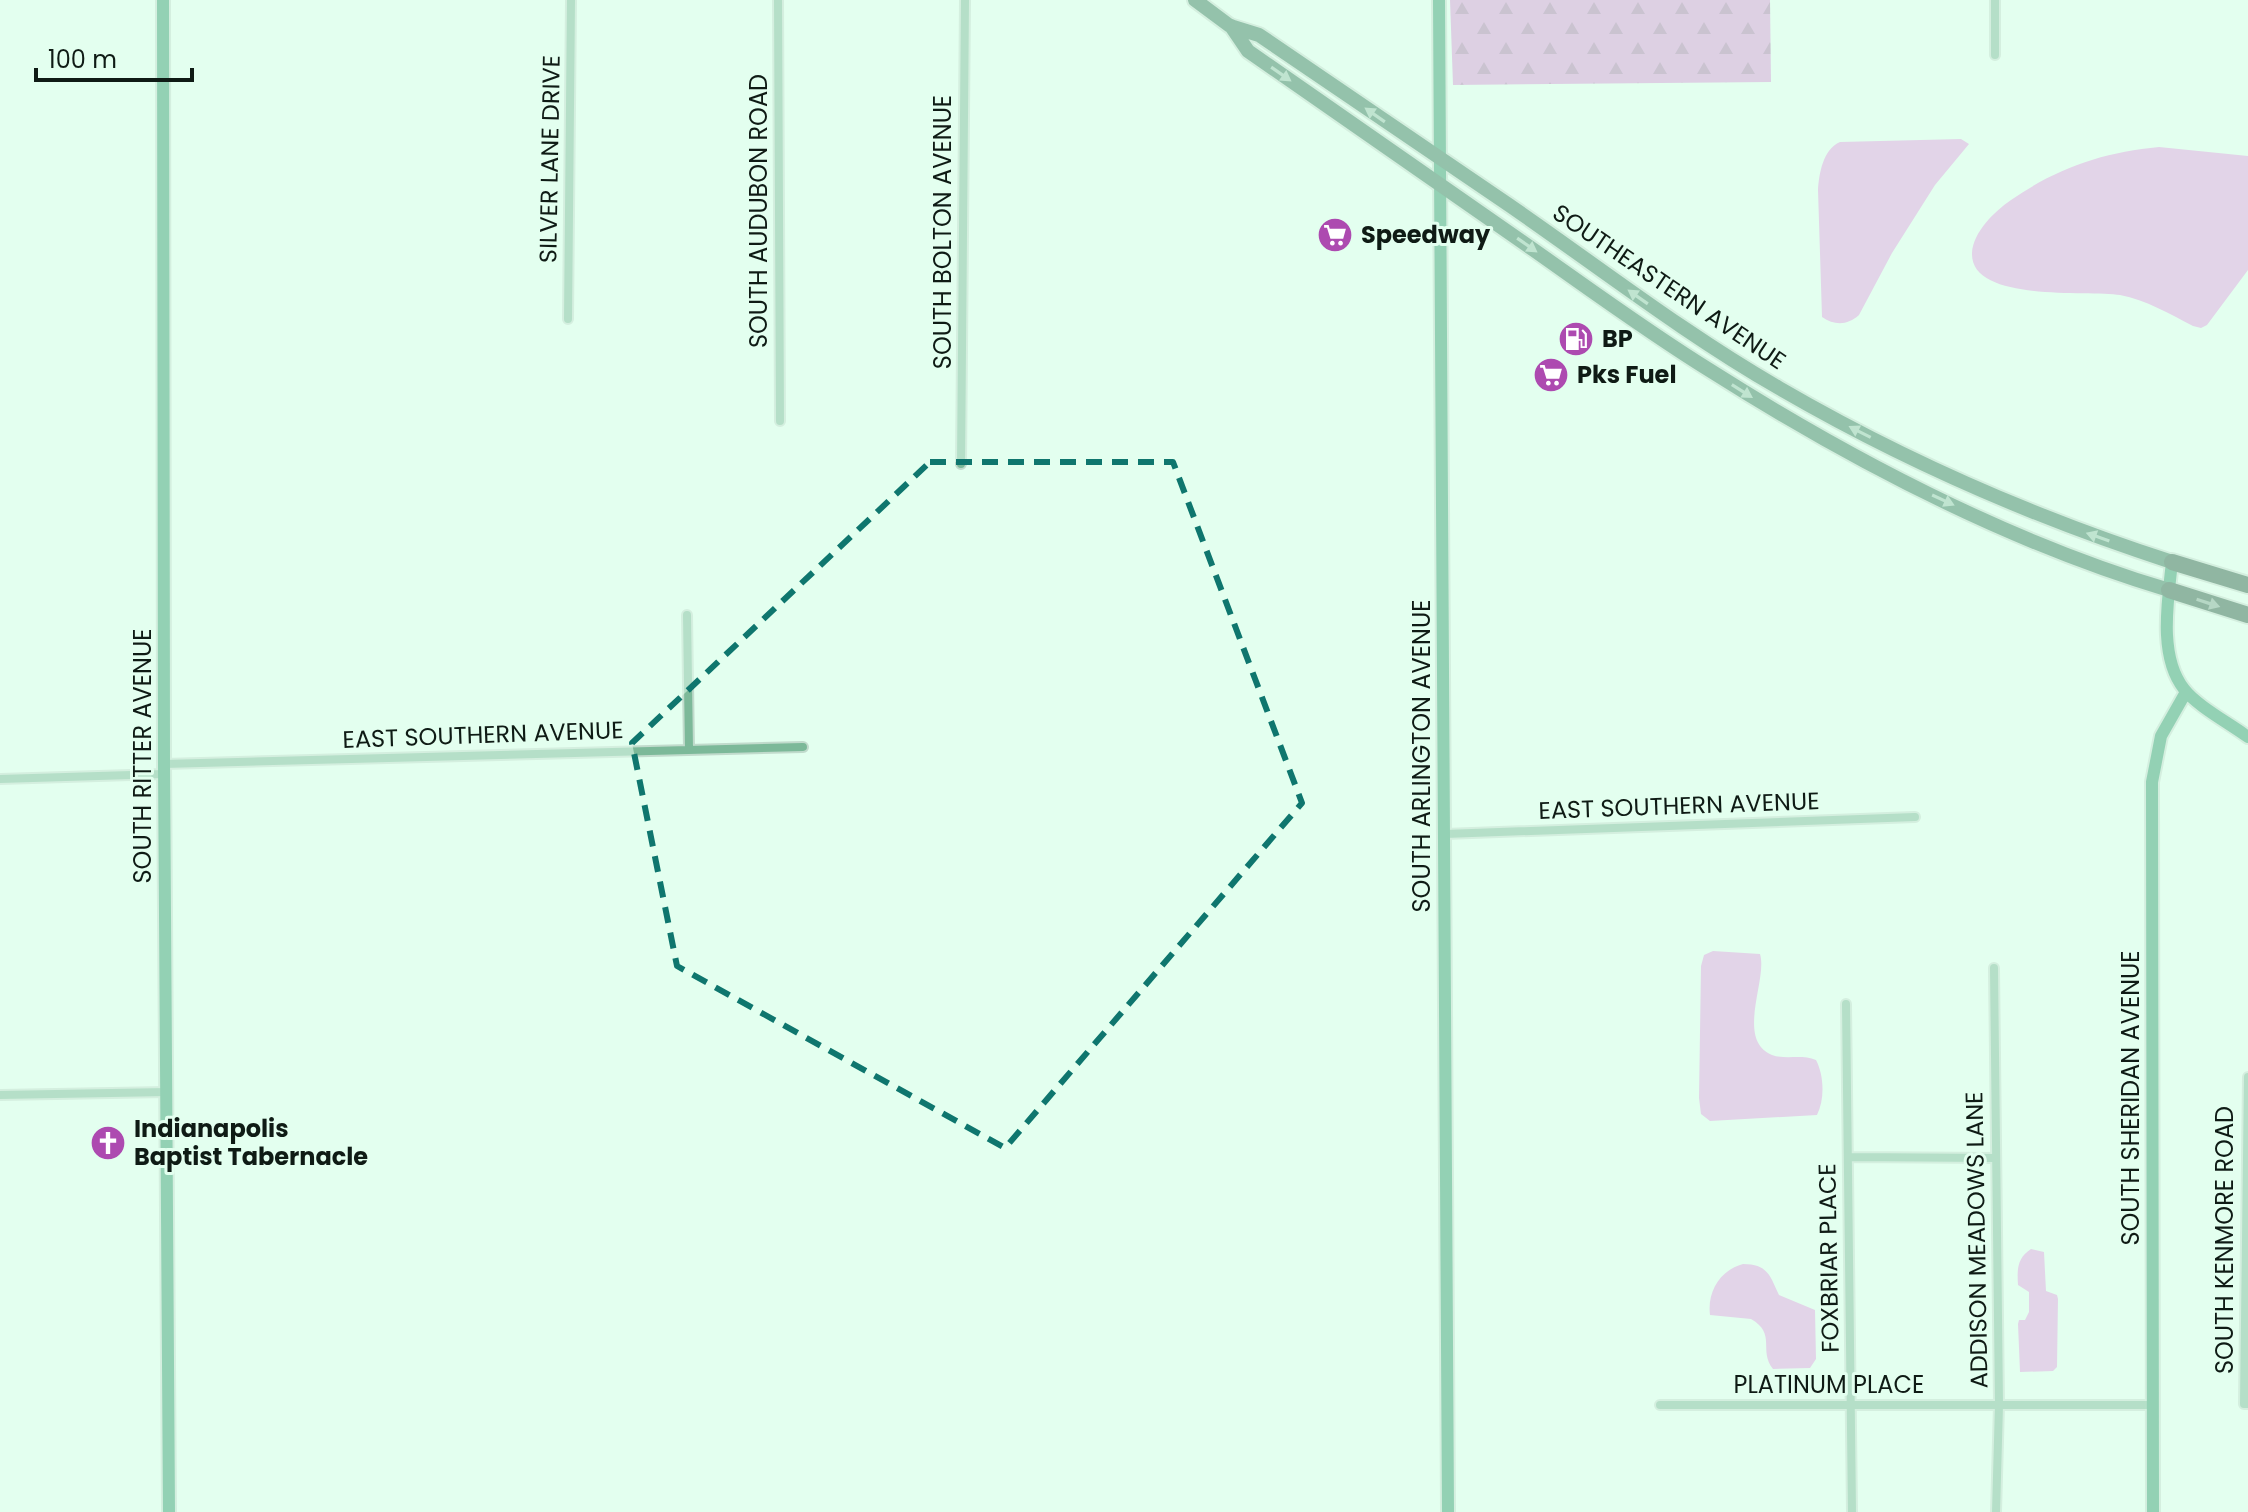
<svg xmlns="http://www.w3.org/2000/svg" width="2248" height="1512" viewBox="0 0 2248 1512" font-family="Poppins,sans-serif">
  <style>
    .forest { fill: url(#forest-firs) }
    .water { fill: #e0a1e0 }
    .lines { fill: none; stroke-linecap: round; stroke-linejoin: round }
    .street-casing { stroke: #c1dbcc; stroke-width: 12 }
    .secondary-casing { stroke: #c1dbcc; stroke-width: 16 }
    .primary-casing { stroke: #c1dbcc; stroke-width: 18 }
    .highway-casing { stroke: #c1dbcc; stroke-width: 20 }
    .street { stroke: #7cb999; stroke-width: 8 }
    .secondary { stroke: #31996d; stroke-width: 12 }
    .primary { stroke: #337959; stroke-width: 14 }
    .highway { stroke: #2b5e46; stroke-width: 16 }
    .oneway { fill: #94c3ac }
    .oneway2 { fill: #7ea692 }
    .marked { fill: none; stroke: #0f766e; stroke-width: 6; stroke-dasharray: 16 10; stroke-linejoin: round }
    .labels { text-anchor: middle; stroke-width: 6; stroke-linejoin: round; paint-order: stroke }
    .street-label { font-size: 24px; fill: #0f1b15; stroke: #e3ffef }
    .poi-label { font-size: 24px; font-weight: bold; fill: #0f1b15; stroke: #e3ffef; text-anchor: start }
  </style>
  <defs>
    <pattern id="forest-firs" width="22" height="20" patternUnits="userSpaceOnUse" patternTransform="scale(2)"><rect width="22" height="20" fill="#d597d6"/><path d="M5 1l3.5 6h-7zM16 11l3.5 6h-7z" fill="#ab7aac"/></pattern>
  </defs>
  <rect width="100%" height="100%" fill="#e3ffef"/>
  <path class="forest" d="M 1450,0 L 1770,0 L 1771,82 L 1453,85 Z"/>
  <path class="water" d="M 1961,139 L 1969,144 L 1935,185 L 1892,253 L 1859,315 C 1848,325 1835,326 1822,317 L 1818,190 C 1819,174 1823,149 1840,142 Z
    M 2159,147 L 2248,156 L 2248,270 L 2207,325 L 2201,328 L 2193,326 C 2170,314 2146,300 2120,295 C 2089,290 1970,303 1972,253 C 1973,232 1995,211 2011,200 C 2057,168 2104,152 2159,147 Z
    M 1713,951 L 1760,954 C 1768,979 1735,1040 1772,1055 C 1786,1060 1802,1054 1816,1060 C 1824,1075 1825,1099 1817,1115 L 1710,1121 L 1701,1114 L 1699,1098 L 1701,966 L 1704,955 Z
    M 2031,1249 L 2044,1252 L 2046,1291 L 2057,1295 L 2058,1299 L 2057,1367 L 2053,1371 L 2020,1372 L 2018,1324 L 2019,1320 L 2025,1320 L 2029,1312 L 2029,1292 L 2018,1285 C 2017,1270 2017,1258 2031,1249 Z
    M 1743,1264 C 1768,1264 1770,1276 1779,1295 L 1815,1310 L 1816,1359 L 1810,1368 L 1773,1369 C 1758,1350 1777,1334 1751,1319 L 1710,1315 C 1707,1292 1720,1270 1743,1264 Z"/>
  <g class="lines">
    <defs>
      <path id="street" d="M 778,0 L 780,421
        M 1995,0 L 1995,55
        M 568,319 L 571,0
        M 961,464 L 965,0
        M 687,615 L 689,750
        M 164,764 L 803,747
        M 0,779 L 164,774
        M 1445,834 L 1915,817
        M 1994,968 L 1999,1405 L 1996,1512
        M 1846,1004 L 1852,1512
        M 2248,1077 L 2244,1404 L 2248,1404
        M 0,1095 L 167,1092
        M 1848,1157 L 1996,1158
        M 1660,1405 L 2153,1405"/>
      <path id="secondary" d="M 163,0 L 164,764 L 169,1512
        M 1439,0 L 1448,1512
        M 2172,562 C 2168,600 2158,656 2184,689 C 2197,706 2229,723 2248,737
        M 2153,1512 L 2152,782 L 2161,736 L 2186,692"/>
      <path id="primary" d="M 1195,0 L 1230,26 L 1259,35 C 1342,92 1426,148 1509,205 C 1599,267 1685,334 1779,388 C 1903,460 2036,518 2172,562
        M 1231,26 L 1248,51 C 1339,114 1430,177 1521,241 C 1584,285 1646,331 1711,371 C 1853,461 2008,542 2169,590"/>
      <path id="highway" d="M 2172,562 L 2248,585
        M 2169,590 L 2248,615"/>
    </defs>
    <use href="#street" class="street-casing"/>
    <use href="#secondary" class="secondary-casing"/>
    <use href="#primary" class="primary-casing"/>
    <use href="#highway" class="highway-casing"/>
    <use href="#street" class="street"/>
    <use href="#secondary" class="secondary"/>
    <use href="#primary" class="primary"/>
    <use href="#highway" class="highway"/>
  </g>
  <defs><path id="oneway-solid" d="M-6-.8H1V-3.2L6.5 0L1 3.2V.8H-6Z" transform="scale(2)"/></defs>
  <g class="oneway">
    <use href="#oneway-solid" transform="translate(1281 74) rotate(35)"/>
    <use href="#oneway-solid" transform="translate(1375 115) rotate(-145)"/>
    <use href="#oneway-solid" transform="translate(1527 245) rotate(35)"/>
    <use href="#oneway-solid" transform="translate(1638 297) rotate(-145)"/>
    <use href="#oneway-solid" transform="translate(1742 391) rotate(32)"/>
    <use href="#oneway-solid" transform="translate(1860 432) rotate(-153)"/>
    <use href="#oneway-solid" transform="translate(1943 500) rotate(25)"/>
    <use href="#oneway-solid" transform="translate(2098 537) rotate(-161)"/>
  </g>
  <use class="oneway2" href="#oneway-solid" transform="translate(2208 603) rotate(18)"/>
  <path d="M0 0H2248V1512H0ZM 930,462 L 1173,462 L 1302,803 L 1005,1148 L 677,966 L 632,743 Z" fill="#e3ffef" fill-opacity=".55" fill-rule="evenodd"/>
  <path class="marked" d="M 930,462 L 1173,462 L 1302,803 L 1005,1148 L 677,966 L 632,743 Z"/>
  <defs>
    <symbol id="supermarket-disc" viewBox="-11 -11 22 22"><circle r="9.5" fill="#ad4ab0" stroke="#e3ffef"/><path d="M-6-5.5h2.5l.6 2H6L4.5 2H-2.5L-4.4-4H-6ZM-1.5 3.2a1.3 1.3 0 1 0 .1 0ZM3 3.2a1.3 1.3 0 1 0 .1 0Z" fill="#fff"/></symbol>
    <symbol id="fuel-disc" viewBox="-11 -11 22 22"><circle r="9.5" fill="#ad4ab0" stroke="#e3ffef"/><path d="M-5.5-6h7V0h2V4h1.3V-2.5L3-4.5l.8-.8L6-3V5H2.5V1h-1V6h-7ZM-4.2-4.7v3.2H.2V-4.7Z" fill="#fff"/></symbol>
    <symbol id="church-disc" viewBox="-11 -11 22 22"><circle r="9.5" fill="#ad4ab0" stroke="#e3ffef"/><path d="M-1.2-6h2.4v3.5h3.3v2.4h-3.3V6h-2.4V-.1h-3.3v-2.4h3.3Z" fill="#fff"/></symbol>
  </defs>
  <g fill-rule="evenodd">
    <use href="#supermarket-disc" x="1315" y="215" width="40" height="40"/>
    <use href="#fuel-disc" x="1556" y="319" width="40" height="40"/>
    <use href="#supermarket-disc" x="1531" y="355" width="40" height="40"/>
    <use href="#church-disc" x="88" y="1123" width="40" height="40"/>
  </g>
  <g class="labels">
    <g class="street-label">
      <text transform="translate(550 159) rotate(-89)" y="8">SILVER LANE DRIVE</text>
      <text transform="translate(759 211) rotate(-90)" y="8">SOUTH AUDUBON ROAD</text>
      <text transform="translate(943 232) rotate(-90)" y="8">SOUTH BOLTON AVENUE</text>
      <text transform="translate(1669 287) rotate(34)" y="8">SOUTHEASTERN AVENUE</text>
      <text transform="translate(483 735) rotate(-2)" y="8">EAST SOUTHERN AVENUE</text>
      <text transform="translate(143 756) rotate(-90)" y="8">SOUTH RITTER AVENUE</text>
      <text transform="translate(1422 756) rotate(-90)" y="8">SOUTH ARLINGTON AVENUE</text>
      <text transform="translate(1679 806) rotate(-2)" y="8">EAST SOUTHERN AVENUE</text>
      <text transform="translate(2131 1098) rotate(-90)" y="8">SOUTH SHERIDAN AVENUE</text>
      <text transform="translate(1977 1240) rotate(-91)" y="8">ADDISON MEADOWS LANE</text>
      <text transform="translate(2225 1240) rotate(-90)" y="8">SOUTH KENMORE ROAD</text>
      <text transform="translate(1829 1258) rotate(-91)" y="8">FOXBRIAR PLACE</text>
      <text x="1829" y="1393">PLATINUM PLACE</text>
    </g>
    <g class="poi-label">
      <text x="1361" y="243">Speedway</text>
      <text x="1602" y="347">BP</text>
      <text x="1577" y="383">Pks Fuel</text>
      <text x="134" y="1137">Indianapolis<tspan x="134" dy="28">Baptist Tabernacle</tspan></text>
    </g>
  </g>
  <path d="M36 68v12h156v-12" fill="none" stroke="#0f1b15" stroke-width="4"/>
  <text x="48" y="68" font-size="24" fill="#0f1b15" stroke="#e3ffef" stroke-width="6" paint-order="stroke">100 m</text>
</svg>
